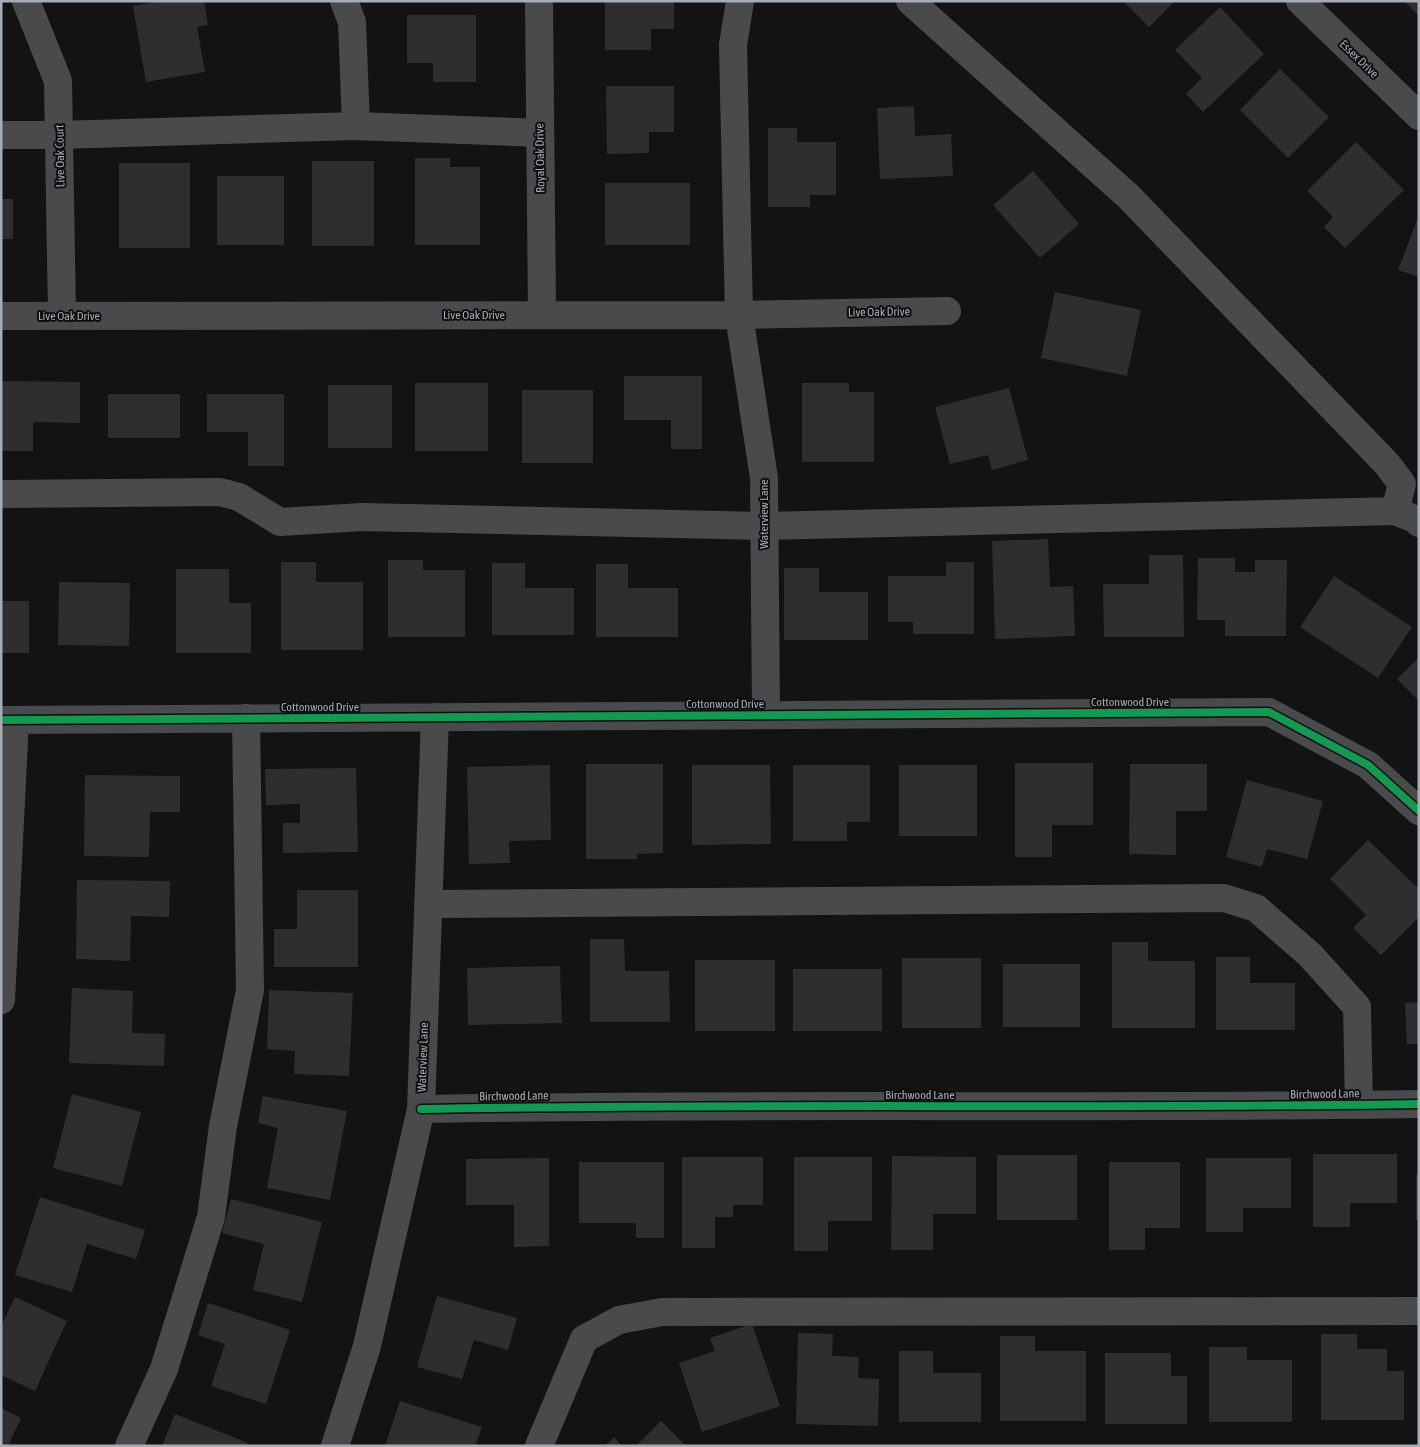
<svg xmlns="http://www.w3.org/2000/svg" width="1420" height="1447" viewBox="0 0 1420 1447" font-family="'Asap Condensed',sans-serif">
  <style>
    .building { fill: #2e2e2f }
    .lines { fill: none; stroke-linecap: round; stroke-linejoin: round }
    .minor { stroke: #484a4c; stroke-width: 28 }
    .cycleway-casing { stroke: #0e0e0f; stroke-width: 11 }
    .cycleway { stroke: #139951; stroke-width: 8 }
    .labels { text-anchor: middle; stroke-width: 4; stroke-linejoin: round; paint-order: stroke }
    .street-label { font-size: 12px; fill: #a6acb4; stroke: #0e0e0f }
  </style>
  <rect width="100%" height="100%" fill="#131314"/>
  <path class="building" d="M 160,1 L 204,1 L 208,25 L 197,27 L 205,72 L 146,82 L 133,6 Z
    M 605,1 L 674,1 L 674,29 L 651,29 L 651,50 L 605,50 Z
    M 1123,1 L 1175,1 L 1149,27 Z
    M 1404,1 L 1419,1 L 1419,16 Z
    M 1220,7 L 1264,54 L 1203,112 L 1186,94 L 1202,78 L 1175,50 Z
    M 407,15 L 476,15 L 476,82 L 433,82 L 433,63 L 407,63 Z
    M 1280,69 L 1329,117 L 1288,158 L 1240,110 Z
    M 606,86 L 674,86 L 674,132 L 649,132 L 649,153 L 607,154 Z
    M 914,106 L 915,136 L 951,134 L 953,176 L 880,179 L 877,108 Z
    M 768,128 L 797,128 L 797,142 L 836,142 L 836,195 L 810,195 L 810,207 L 768,207 Z
    M 1356,142 L 1404,190 L 1345,248 L 1324,227 L 1333,217 L 1307,191 Z
    M 415,158 L 450,158 L 450,167 L 480,167 L 480,245 L 415,245 Z
    M 312,161 L 374,161 L 374,246 L 312,246 Z
    M 119,163 L 190,163 L 190,248 L 119,248 Z
    M 1033,171 L 1079,224 L 1040,258 L 993,205 Z
    M 217,176 L 284,176 L 284,245 L 217,245 Z
    M 605,183 L 690,183 L 690,245 L 605,245 Z
    M 1,199 L 13,199 L 13,239 L 1,239 Z
    M 1419,215 L 1419,277 L 1398,270 Z
    M 1055,292 L 1141,310 L 1127,376 L 1041,358 Z
    M 624,376 L 702,376 L 702,449 L 671,449 L 671,420 L 624,420 Z
    M 1,381 L 80,382 L 80,423 L 33,422 L 33,451 L 1,451 Z
    M 415,383 L 488,383 L 488,451 L 415,451 Z
    M 802,383 L 849,383 L 849,392 L 874,392 L 874,462 L 802,462 Z
    M 328,385 L 392,385 L 392,448 L 328,448 Z
    M 1009,388 L 1028,460 L 992,470 L 988,455 L 950,464 L 935,407 Z
    M 522,390 L 593,390 L 593,463 L 522,463 Z
    M 108,394 L 180,394 L 180,438 L 108,438 Z
    M 207,394 L 284,394 L 284,466 L 248,466 L 248,432 L 207,432 Z
    M 1048,539 L 1050,587 L 1073,586 L 1075,636 L 995,639 L 992,541 Z
    M 1149,555 L 1183,555 L 1184,637 L 1104,637 L 1103,584 L 1149,584 Z
    M 1198,558 L 1235,558 L 1235,572 L 1255,572 L 1255,560 L 1287,560 L 1286,636 L 1225,636 L 1225,620 L 1197,620 Z
    M 388,560 L 423,560 L 423,570 L 465,570 L 465,637 L 388,637 Z
    M 281,562 L 316,562 L 316,582 L 363,582 L 363,650 L 281,650 Z
    M 946,562 L 974,562 L 974,634 L 913,634 L 913,622 L 888,622 L 888,576 L 946,576 Z
    M 492,563 L 525,563 L 525,588 L 574,588 L 574,635 L 492,635 Z
    M 596,564 L 628,564 L 628,588 L 678,588 L 678,637 L 596,637 Z
    M 784,568 L 819,568 L 819,592 L 868,592 L 868,640 L 784,640 Z
    M 176,569 L 229,569 L 229,603 L 251,603 L 251,653 L 176,653 Z
    M 1334,576 L 1412,627 L 1378,678 L 1300,627 Z
    M 59,582 L 130,583 L 129,646 L 58,645 Z
    M 1,601 L 29,601 L 29,653 L 1,653 Z
    M 1419,657 L 1419,701 L 1397,679 Z
    M 1015,763 L 1093,763 L 1093,825 L 1052,825 L 1052,857 L 1015,857 Z
    M 586,764 L 663,764 L 663,853 L 637,854 L 637,859 L 586,859 Z
    M 1130,764 L 1207,764 L 1207,811 L 1176,811 L 1176,855 L 1129,854 Z
    M 550,765 L 551,840 L 509,841 L 510,863 L 469,864 L 467,767 Z
    M 692,765 L 770,765 L 771,844 L 692,845 Z
    M 793,765 L 870,765 L 870,822 L 847,822 L 847,841 L 793,841 Z
    M 899,765 L 977,765 L 977,836 L 899,836 Z
    M 356,768 L 358,852 L 283,853 L 283,823 L 300,823 L 300,804 L 266,805 L 265,769 Z
    M 85,775 L 180,776 L 180,812 L 150,812 L 149,857 L 84,856 Z
    M 1247,780 L 1323,801 L 1307,859 L 1267,849 L 1262,867 L 1226,857 Z
    M 1368,840 L 1419,889 L 1419,917 L 1381,955 L 1353,928 L 1366,915 L 1330,879 Z
    M 77,880 L 170,881 L 169,917 L 131,916 L 130,961 L 76,959 Z
    M 297,890 L 358,890 L 358,967 L 274,967 L 274,929 L 297,929 Z
    M 590,939 L 624,939 L 625,971 L 669,971 L 670,1022 L 590,1022 Z
    M 1112,942 L 1148,942 L 1148,961 L 1195,961 L 1195,1028 L 1112,1028 Z
    M 1216,957 L 1250,957 L 1250,983 L 1295,983 L 1295,1030 L 1216,1030 Z
    M 902,958 L 981,958 L 981,1028 L 902,1028 Z
    M 695,960 L 775,960 L 775,1031 L 695,1031 Z
    M 1003,964 L 1080,964 L 1080,1027 L 1003,1027 Z
    M 560,966 L 562,1023 L 468,1025 L 467,968 Z
    M 793,969 L 882,969 L 882,1031 L 793,1031 Z
    M 72,988 L 133,991 L 132,1033 L 165,1034 L 164,1066 L 69,1063 Z
    M 269,990 L 353,993 L 349,1076 L 294,1074 L 295,1051 L 267,1049 Z
    M 1419,1002 L 1419,1044 L 1407,1044 L 1405,1003 Z
    M 72,1094 L 141,1112 L 122,1186 L 53,1168 Z
    M 263,1096 L 347,1111 L 330,1200 L 267,1188 L 278,1128 L 258,1123 Z
    M 1313,1154 L 1397,1154 L 1397,1203 L 1350,1203 L 1350,1227 L 1313,1227 Z
    M 997,1155 L 1077,1155 L 1077,1220 L 997,1220 Z
    M 892,1156 L 976,1157 L 976,1214 L 933,1214 L 933,1250 L 891,1250 Z
    M 682,1157 L 763,1157 L 763,1205 L 733,1205 L 733,1217 L 715,1217 L 715,1248 L 682,1248 Z
    M 794,1157 L 872,1157 L 872,1221 L 828,1221 L 828,1251 L 794,1251 Z
    M 549,1158 L 549,1246 L 514,1247 L 514,1205 L 466,1205 L 466,1159 Z
    M 1206,1158 L 1291,1158 L 1291,1208 L 1243,1208 L 1243,1232 L 1206,1232 Z
    M 579,1162 L 664,1162 L 664,1238 L 636,1238 L 636,1223 L 579,1223 Z
    M 1109,1162 L 1180,1162 L 1180,1228 L 1145,1228 L 1145,1250 L 1109,1250 Z
    M 1416,1175 L 1419,1175 L 1419,1220 L 1416,1220 Z
    M 40,1197 L 145,1230 L 136,1259 L 87,1244 L 72,1292 L 15,1275 Z
    M 231,1199 L 322,1222 L 302,1302 L 253,1290 L 264,1244 L 222,1233 Z
    M 437,1296 L 517,1318 L 508,1350 L 474,1340 L 462,1379 L 417,1367 Z
    M 15,1297 L 67,1321 L 35,1391 L 1,1375 L 1,1326 Z
    M 208,1303 L 290,1330 L 266,1404 L 211,1386 L 225,1344 L 198,1335 Z
    M 752,1324 L 780,1406 L 702,1432 L 679,1363 L 715,1351 L 710,1338 Z
    M 798,1333 L 833,1334 L 832,1356 L 859,1357 L 858,1378 L 879,1379 L 878,1426 L 796,1424 Z
    M 1321,1334 L 1357,1334 L 1357,1349 L 1387,1349 L 1387,1371 L 1404,1371 L 1404,1420 L 1321,1420 Z
    M 1000,1336 L 1035,1336 L 1035,1351 L 1086,1351 L 1086,1421 L 1000,1421 Z
    M 1209,1347 L 1247,1347 L 1247,1360 L 1292,1360 L 1292,1422 L 1209,1422 Z
    M 899,1351 L 933,1351 L 933,1373 L 981,1373 L 981,1422 L 899,1422 Z
    M 1105,1353 L 1171,1353 L 1171,1376 L 1187,1376 L 1187,1424 L 1105,1424 Z
    M 400,1401 L 482,1427 L 475,1446 L 385,1446 Z
    M 1,1408 L 21,1418 L 8,1446 L 1,1446 Z
    M 175,1414 L 248,1443 L 247,1446 L 162,1446 Z
    M 661,1421 L 686,1446 L 636,1446 Z
    M 614,1437 L 622,1446 L 605,1446 Z"/>
  <g class="lines">
    <path class="minor" d="M 26,1 L 58,81 L 62,316
      M 344,1 L 352,22 L 356,126
      M 539,1 L 542,314
      M 740,1 L 733,45 L 739,315 L 764,478 L 766,715
      M 910,1 L 1128,196 L 1387,464 L 1402,484 L 1395,511
      M 1300,1 L 1419,116
      M 1,135 L 59,135 L 356,126 L 540,133
      M 1,316 L 739,315 L 947,311
      M 1,494 L 220,492 L 239,497 L 280,522 L 362,517 L 764,526 L 1395,511 L 1415,519 L 1419,523
      M 1,720 L 1269,712 L 1368,765 L 1419,811
      M 428,904 L 1224,898 L 1256,908 L 1310,955 L 1357,1007 L 1359,1105
      M 1,1000 L 15,720
      M 421,1109 C 753,1103 1086,1109 1419,1104
      M 129,1446 L 164,1369 L 211,1217 L 223,1126 L 250,990 L 246,718
      M 335,1446 L 367,1346 L 421,1109 L 435,717
      M 539,1446 L 584,1339 L 619,1320 L 662,1312 L 1419,1311"/>
    <defs>
      <path id="cycleway" d="M 1,720 L 1269,712 L 1368,765 L 1419,811
        M 421,1109 C 753,1103 1086,1109 1419,1104"/>
    </defs>
    <use href="#cycleway" class="cycleway-casing"/>
    <use href="#cycleway" class="cycleway"/>
  </g>
  <g class="labels">
    <g class="street-label">
      <text transform="translate(1359 59) rotate(44)" y="4">Essex Drive</text>
      <text transform="translate(60 156) rotate(-91)" y="4">Live Oak Court</text>
      <text transform="translate(540 158) rotate(-91)" y="4">Royal Oak Drive</text>
      <text transform="translate(879 312) rotate(-1)" y="4">Live Oak Drive</text>
      <text x="474" y="319">Live Oak Drive</text>
      <text x="69" y="320">Live Oak Drive</text>
      <text transform="translate(764 514) rotate(-90)" y="4">Waterview Lane</text>
      <text x="1130" y="706">Cottonwood Drive</text>
      <text x="725" y="708">Cottonwood Drive</text>
      <text x="320" y="711">Cottonwood Drive</text>
      <text transform="translate(423 1057) rotate(-88)" y="4">Waterview Lane</text>
      <text transform="translate(1325 1094) rotate(-1)" y="4">Birchwood Lane</text>
      <text x="920" y="1099">Birchwood Lane</text>
      <text transform="translate(514 1096) rotate(-1)" y="4">Birchwood Lane</text>
    </g>
  </g>
  <rect width="1420" height="1447" fill="none" stroke="#a6acb4" stroke-width="5"/>
</svg>
